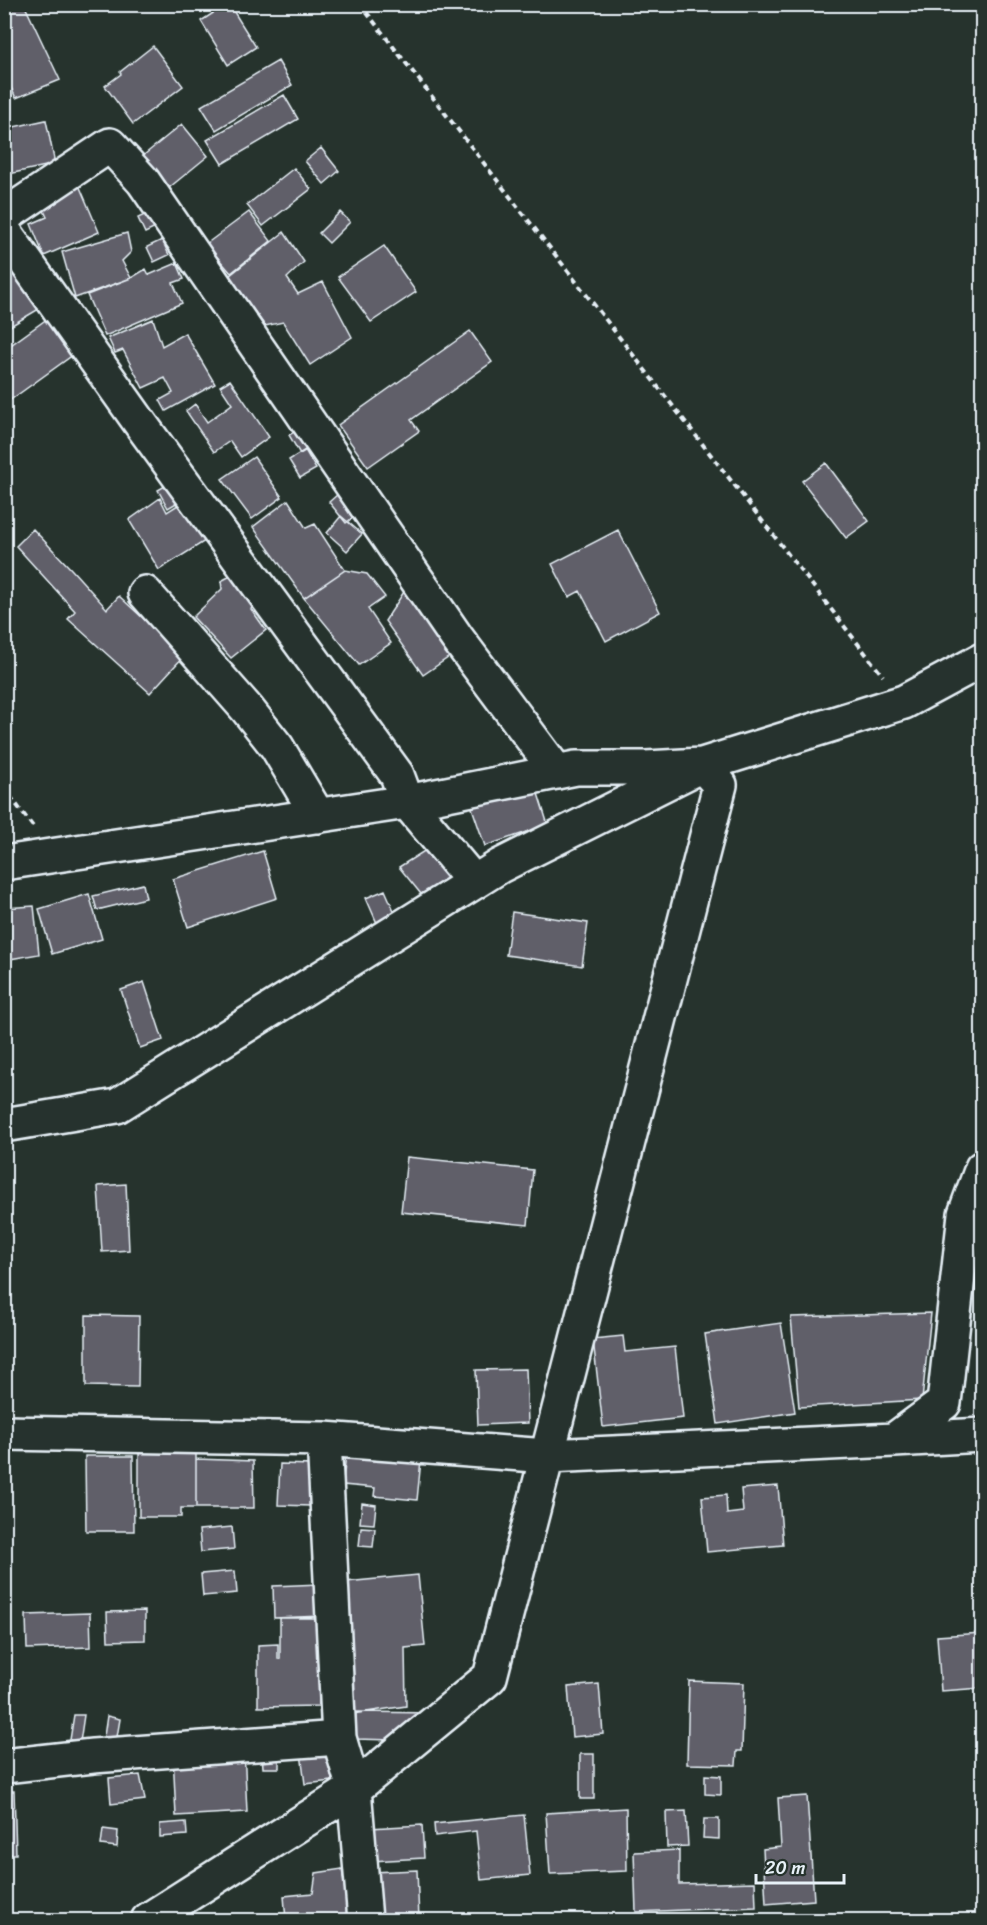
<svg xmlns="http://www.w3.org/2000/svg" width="987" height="1925" viewBox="0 0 987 1925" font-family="Sriracha,sans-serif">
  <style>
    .building { fill: #605e69; stroke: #e8f1f8; stroke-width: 1.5 }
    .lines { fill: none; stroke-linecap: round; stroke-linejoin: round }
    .minor-casing { stroke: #e8f1f8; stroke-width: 38 }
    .path { stroke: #e8f1f8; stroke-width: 4; stroke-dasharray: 6 4.5; stroke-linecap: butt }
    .minor { stroke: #26332d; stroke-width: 33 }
  </style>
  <rect width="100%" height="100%" fill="#26332d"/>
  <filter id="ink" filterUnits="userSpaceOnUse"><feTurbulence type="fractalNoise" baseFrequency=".0167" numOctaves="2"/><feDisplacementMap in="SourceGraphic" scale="12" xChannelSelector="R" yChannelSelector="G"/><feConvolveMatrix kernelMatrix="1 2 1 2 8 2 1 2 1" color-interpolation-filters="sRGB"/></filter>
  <g filter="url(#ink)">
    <path class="building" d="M 4,4 L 24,4 L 60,80 L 16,98 L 4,73 Z
      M 227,4 L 229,4 L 256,47 L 228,65 L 201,21 Z
      M 153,46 L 183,86 L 133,124 L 105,86 L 121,74 L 120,72 Z
      M 278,61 L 292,85 L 216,130 L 201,106 Z
      M 284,95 L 298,119 L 222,164 L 207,140 Z
      M 46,120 L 55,164 L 4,175 L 4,129 Z
      M 182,124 L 208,156 L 165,191 L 139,159 Z
      M 321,148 L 339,171 L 324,184 L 305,161 Z
      M 294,168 L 311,189 L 263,226 L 247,205 Z
      M 79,185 L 99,232 L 44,256 L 31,224 L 47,217 L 40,202 Z
      M 153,211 L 160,226 L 145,233 L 138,218 Z
      M 249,212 L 271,241 L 231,273 L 206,244 Z
      M 340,212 L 350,222 L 329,243 L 319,233 Z
      M 284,232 L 304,262 L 287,278 L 298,294 L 323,282 L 352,337 L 310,365 L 283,322 L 265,326 L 229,276 Z
      M 127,233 L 131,252 L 122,261 L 131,278 L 75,298 L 62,252 Z
      M 162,240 L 169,255 L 154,262 L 147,247 Z
      M 384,246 L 416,292 L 371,322 L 338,277 Z
      M 4,254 L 44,306 L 7,328 L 4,324 Z
      M 177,263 L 184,279 L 173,283 L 182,303 L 105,336 L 87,295 L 131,278 L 146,269 L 149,275 Z
      M 51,316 L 77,352 L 9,401 L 4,394 L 4,350 Z
      M 153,319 L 162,346 L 185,333 L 215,384 L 166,411 L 160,400 L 173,393 L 165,378 L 143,388 L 123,350 L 115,353 L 108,338 Z
      M 470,331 L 492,362 L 411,420 L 419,431 L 368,467 L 338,425 Z
      M 230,380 L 269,437 L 241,457 L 230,441 L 214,452 L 186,411 L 195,404 L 207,422 L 232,404 L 220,386 Z
      M 304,426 L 316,444 L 300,454 L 289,435 Z
      M 305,450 L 316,469 L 300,478 L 289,460 Z
      M 254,457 L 282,497 L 252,519 L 222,479 Z
      M 826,463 L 869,521 L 846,538 L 802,481 Z
      M 174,481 L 185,498 L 168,508 L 158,490 Z
      M 346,487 L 363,509 L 346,523 L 329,502 Z
      M 160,498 L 167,512 L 181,503 L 205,541 L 159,570 L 129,520 Z
      M 288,500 L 306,528 L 315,524 L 345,570 L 304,598 L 253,527 Z
      M 341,516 L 362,534 L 347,551 L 327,533 Z
      M 33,529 L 72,570 L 107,609 L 119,596 L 184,656 L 150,693 L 68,619 L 75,611 L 16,546 Z
      M 618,530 L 660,612 L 606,641 L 580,591 L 569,597 L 552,564 Z
      M 242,570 L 262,598 L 251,609 L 266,630 L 231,658 L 193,617 L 222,589 L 221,581 Z
      M 345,570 L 367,574 L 385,597 L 368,609 L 391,643 L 359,665 L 304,598 Z
      M 409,584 L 455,653 L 423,675 L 385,621 Z
      M 535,784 L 548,825 L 485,846 L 471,805 Z
      M 429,848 L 451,880 L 421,894 L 399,867 Z
      M 263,851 L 277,898 L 188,927 L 173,879 Z
      M 143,884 L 146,898 L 97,910 L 93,896 Z
      M 385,890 L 399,922 L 380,930 L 366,898 Z
      M 89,894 L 102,939 L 52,954 L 39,909 Z
      M 34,906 L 39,954 L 4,960 L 4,908 Z
      M 512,912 L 588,923 L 582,966 L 506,955 Z
      M 144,982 L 163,1040 L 140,1048 L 121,990 Z
      M 407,1157 L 533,1170 L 528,1225 L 401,1212 Z
      M 126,1184 L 129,1250 L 102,1252 L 98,1186 Z
      M 931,1313 L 922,1400 L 799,1407 L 791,1317 Z
      M 86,1315 L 139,1316 L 138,1387 L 86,1386 Z
      M 781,1323 L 795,1412 L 718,1424 L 705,1334 Z
      M 623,1336 L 625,1352 L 675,1347 L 683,1418 L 603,1427 L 593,1339 Z
      M 526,1369 L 528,1423 L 478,1425 L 476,1370 Z
      M 196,1441 L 196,1508 L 181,1508 L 181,1517 L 139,1517 L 139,1442 Z
      M 346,1452 L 421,1460 L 417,1500 L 374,1496 L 375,1488 L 343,1485 Z
      M 85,1456 L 133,1456 L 134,1531 L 86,1531 Z
      M 196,1459 L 253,1461 L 254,1508 L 196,1508 Z
      M 280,1464 L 312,1465 L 311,1506 L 278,1505 Z
      M 778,1486 L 783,1545 L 707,1552 L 702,1497 L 726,1495 L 727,1514 L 743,1512 L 741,1489 Z
      M 362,1503 L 376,1505 L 374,1524 L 360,1523 Z
      M 232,1527 L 234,1549 L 201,1552 L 199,1530 Z
      M 361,1527 L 375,1528 L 373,1547 L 359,1546 Z
      M 235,1571 L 237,1593 L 203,1596 L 201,1574 Z
      M 418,1575 L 425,1646 L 405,1648 L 406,1706 L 353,1714 L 346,1582 Z
      M 320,1584 L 322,1616 L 274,1618 L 273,1586 Z
      M 145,1611 L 145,1640 L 108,1641 L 107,1612 Z
      M 90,1613 L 91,1647 L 27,1649 L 26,1615 Z
      M 280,1618 L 319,1618 L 319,1706 L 258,1707 L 258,1645 L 278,1644 L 278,1659 L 280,1659 Z
      M 982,1633 L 982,1688 L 941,1691 L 937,1636 Z
      M 689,1681 L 744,1683 L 742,1751 L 737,1751 L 736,1765 L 687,1764 Z
      M 599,1684 L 603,1734 L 572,1737 L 568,1687 Z
      M 356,1712 L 436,1713 L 435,1741 L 355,1739 Z
      M 74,1715 L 84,1715 L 80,1742 L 70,1740 Z
      M 107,1716 L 120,1719 L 116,1743 L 103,1743 Z
      M 244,1749 L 247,1812 L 176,1816 L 173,1754 Z
      M 328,1749 L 332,1781 L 305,1784 L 301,1753 Z
      M 279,1751 L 279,1768 L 263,1768 L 262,1752 Z
      M 580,1754 L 594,1754 L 594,1799 L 580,1799 Z
      M 140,1775 L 145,1800 L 111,1804 L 109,1778 Z
      M 705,1775 L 721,1776 L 721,1795 L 705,1794 Z
      M 4,1791 L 14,1791 L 16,1854 L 4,1854 Z
      M 807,1796 L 814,1900 L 766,1904 L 763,1849 L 781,1847 L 778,1798 Z
      M 626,1808 L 627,1871 L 550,1874 L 546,1813 Z
      M 686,1811 L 688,1846 L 667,1847 L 666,1812 Z
      M 524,1815 L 530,1875 L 481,1880 L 476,1831 L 435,1836 L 434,1824 Z
      M 704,1819 L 719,1819 L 719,1839 L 703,1838 Z
      M 186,1822 L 187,1835 L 160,1837 L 160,1824 Z
      M 422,1825 L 424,1858 L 371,1861 L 370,1828 Z
      M 103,1829 L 118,1831 L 117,1847 L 101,1845 Z
      M 679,1850 L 679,1884 L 755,1882 L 756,1907 L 636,1912 L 634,1852 Z
      M 342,1869 L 348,1914 L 286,1920 L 284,1896 L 313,1893 L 316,1873 Z
      M 417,1870 L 419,1920 L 375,1920 L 372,1872 Z"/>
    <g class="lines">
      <defs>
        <path id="minor" d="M 4,216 L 110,145 L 143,181 L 457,638 L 557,772
          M 4,231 L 143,427 L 397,775 L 407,802 L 474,882
          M 145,593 L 247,709 L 277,747 L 318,816
          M 4,863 L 407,802 L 576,768 L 646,768 L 702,765 L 720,785 L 490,1677 L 354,1789 L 148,1920
          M 4,1125 L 117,1106 L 500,866 L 702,765 L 904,702 L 982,660
          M 4,1433 L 324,1439 L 547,1456 L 894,1440 L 944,1403 L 965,1214 L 982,1168
          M 324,1439 L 339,1738 L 354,1789 L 365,1920
          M 894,1440 L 982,1435
          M 4,1766 L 93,1756 L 339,1738"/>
      </defs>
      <use href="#minor" class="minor-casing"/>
      <path class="path" d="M 360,4 L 883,676
        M 4,788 L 34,828"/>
      <use href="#minor" class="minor"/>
    </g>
  </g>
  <rect width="987" height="1925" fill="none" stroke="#26332d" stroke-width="24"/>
  <rect x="12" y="12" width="963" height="1901" fill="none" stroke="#e8f1f8" stroke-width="2" filter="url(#ink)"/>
  <path d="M756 1874v9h88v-9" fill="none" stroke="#e8f1f8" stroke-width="3"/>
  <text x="765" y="1874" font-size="18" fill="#e8f1f8" stroke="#26332d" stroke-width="4.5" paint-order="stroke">20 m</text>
</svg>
